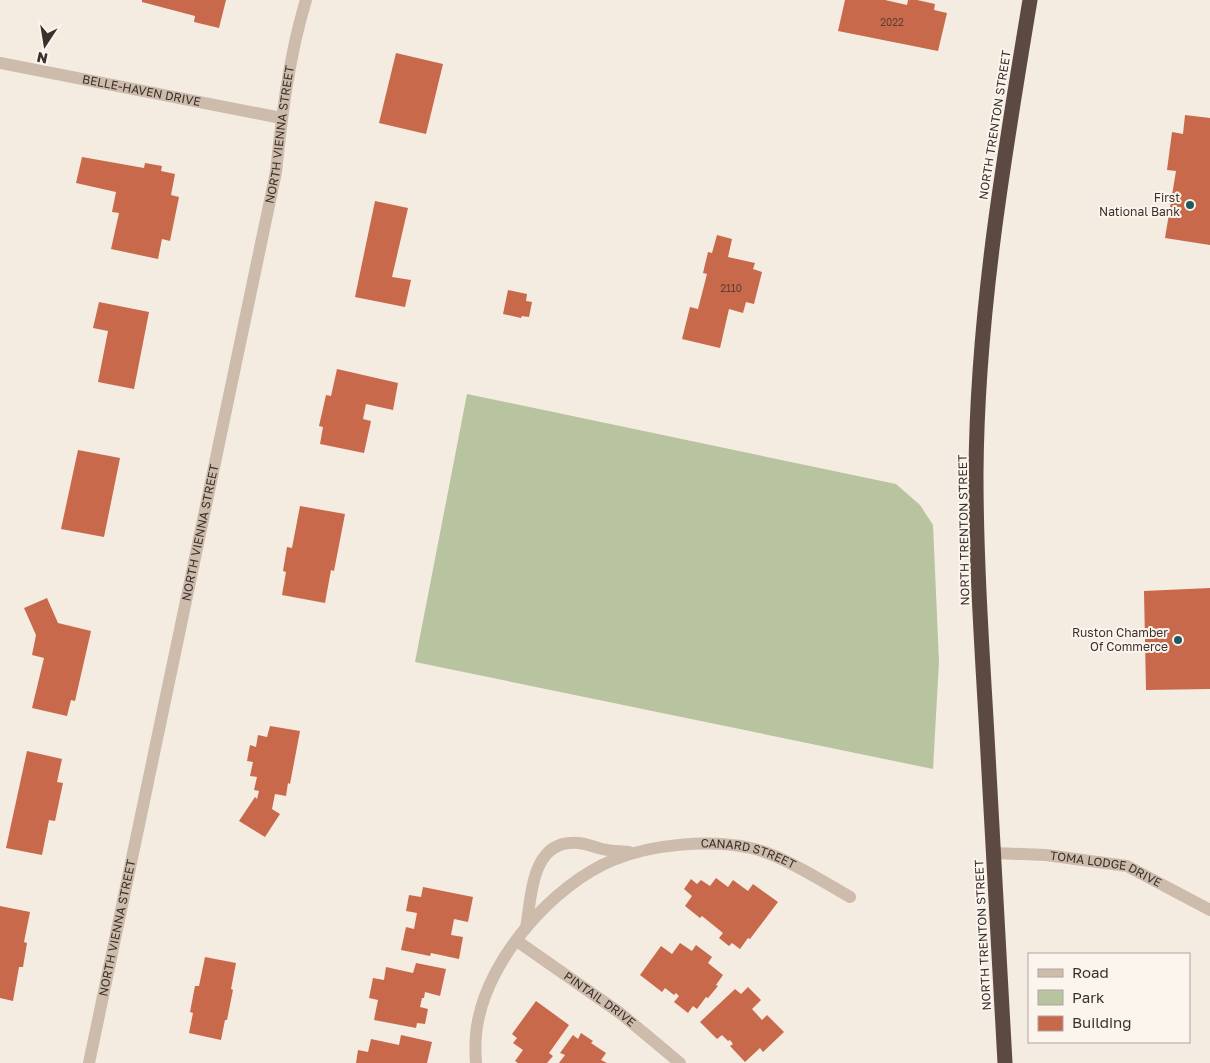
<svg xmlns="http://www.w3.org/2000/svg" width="1210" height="1063" viewBox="0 0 1210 1063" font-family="'Golos Text',sans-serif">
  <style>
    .green { fill: #b8c4a0 }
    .building { fill: #c8694b }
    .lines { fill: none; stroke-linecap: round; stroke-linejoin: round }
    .minor { stroke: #cdbbac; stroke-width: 12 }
    .highway { stroke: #5c4a42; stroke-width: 15 }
    .poi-dot { fill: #1f5a5e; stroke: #fbf5ee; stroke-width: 2 }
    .labels { text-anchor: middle; stroke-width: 4; stroke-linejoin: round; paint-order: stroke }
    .number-label { font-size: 10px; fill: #5e3e33 }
    .street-label { font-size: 12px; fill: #3b302b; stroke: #fbf5ee }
    .poi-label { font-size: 12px; fill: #3b302b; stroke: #fbf5ee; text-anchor: end }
  </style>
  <rect width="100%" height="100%" fill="#f4ebe1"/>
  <path class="green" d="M 467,394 L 896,484 L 920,505 L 933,525 L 939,662 L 933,769 L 415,662 Z"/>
  <path class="building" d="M 142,0 L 226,0 L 219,28 L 194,22 L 195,16 L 142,2 Z
    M 845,0 L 885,0 L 907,5 L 908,0 L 917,0 L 935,4 L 934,10 L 947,13 L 938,51 L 838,31 Z
    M 396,53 L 443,64 L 426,134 L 379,123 Z
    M 1185,115 L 1210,118 L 1210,245 L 1165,238 L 1176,171 L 1167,170 L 1172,132 L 1183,134 Z
    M 82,157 L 144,168 L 145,163 L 162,166 L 161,171 L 175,174 L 171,195 L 179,197 L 170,241 L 162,239 L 158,259 L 111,249 L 119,213 L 112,212 L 116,192 L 76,183 Z
    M 375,201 L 408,208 L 392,277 L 411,280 L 405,307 L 355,297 Z
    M 717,235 L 732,239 L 728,257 L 755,263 L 753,269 L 762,272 L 754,304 L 746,302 L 743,313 L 729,309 L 720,348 L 682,339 L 690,307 L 698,309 L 707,274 L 703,273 L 708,252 L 712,253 Z
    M 508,290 L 527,294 L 526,301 L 532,302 L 529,317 L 522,316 L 521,318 L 503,314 Z
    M 99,302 L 149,312 L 134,389 L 98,382 L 108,331 L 93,328 Z
    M 337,369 L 398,383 L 393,410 L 366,404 L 363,419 L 371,421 L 364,453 L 320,444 L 323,427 L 319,426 L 326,395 L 331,396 Z
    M 78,450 L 120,458 L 104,537 L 61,529 Z
    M 300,506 L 345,514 L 334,571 L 331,570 L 325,603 L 282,595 L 286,572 L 283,571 L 287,547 L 292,548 Z
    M 1210,588 L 1210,689 L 1146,690 L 1144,591 Z
    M 47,598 L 58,623 L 91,631 L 75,701 L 71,700 L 67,716 L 32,708 L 44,658 L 32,655 L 36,635 L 24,608 Z
    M 270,726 L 300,731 L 290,784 L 288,783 L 286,796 L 275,794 L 272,809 L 280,814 L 265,837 L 239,821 L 255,797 L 257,799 L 259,791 L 254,790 L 257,777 L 250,776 L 253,762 L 247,761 L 250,745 L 256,747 L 258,735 L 267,737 Z
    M 27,751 L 62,759 L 57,782 L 63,783 L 55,821 L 49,820 L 42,855 L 6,848 Z
    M 716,878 L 728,887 L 733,880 L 748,891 L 753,884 L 778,902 L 750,939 L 748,938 L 740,949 L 732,943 L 729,946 L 719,938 L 723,933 L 702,916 L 700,918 L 685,906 L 692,896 L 684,889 L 691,879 L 697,884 L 701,880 L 710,886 Z
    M 423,887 L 473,897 L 468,922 L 454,919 L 451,935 L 463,937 L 459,959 L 431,953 L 430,956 L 401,950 L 406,927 L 414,929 L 417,913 L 406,911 L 409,895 L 421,897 Z
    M 0,906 L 30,912 L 24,942 L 27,943 L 23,967 L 19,967 L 13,1001 L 0,998 Z
    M 680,943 L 692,951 L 696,945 L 712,957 L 708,963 L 723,975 L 716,985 L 718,986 L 708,998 L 706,997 L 697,1009 L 693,1006 L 688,1013 L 674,1002 L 679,996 L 676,993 L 674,995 L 665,988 L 662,992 L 640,975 L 661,946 L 672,954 Z
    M 205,957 L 236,963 L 231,989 L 233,990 L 227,1020 L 225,1020 L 221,1040 L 189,1033 L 193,1013 L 190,1012 L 195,986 L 199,986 Z
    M 416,963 L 446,969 L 440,996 L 425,992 L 424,998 L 422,998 L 420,1007 L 428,1009 L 425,1024 L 417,1023 L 416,1028 L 374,1020 L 378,1000 L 369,998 L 373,978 L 384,980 L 386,967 L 413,973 Z
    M 748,987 L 761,1000 L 752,1009 L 762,1020 L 767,1015 L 784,1032 L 763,1052 L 760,1048 L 745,1062 L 730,1046 L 733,1044 L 730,1040 L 728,1041 L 722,1035 L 717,1039 L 700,1022 L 735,989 L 741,994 Z
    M 536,1001 L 569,1025 L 549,1053 L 553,1056 L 547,1063 L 518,1063 L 515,1061 L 523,1050 L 513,1043 L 517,1038 L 512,1034 Z
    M 581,1033 L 593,1041 L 591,1043 L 606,1053 L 601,1060 L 607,1063 L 559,1063 L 565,1055 L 560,1053 L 573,1035 L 578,1039 Z
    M 401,1035 L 432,1042 L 427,1063 L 356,1063 L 358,1050 L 368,1052 L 371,1039 L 399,1045 Z"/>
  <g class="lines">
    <g class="minor">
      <path id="s1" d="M 0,63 L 281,118"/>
      <path id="s2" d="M 994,853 L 1046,855 L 1127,866 L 1210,910"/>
      <path d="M 526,928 C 532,895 531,838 579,843 C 587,844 594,847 602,849 C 611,851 620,851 629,852"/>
      <path id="s3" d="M 517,941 L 620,1013 L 680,1063"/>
      <path id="s4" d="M 89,1063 L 276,172 C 282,114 289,56 306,0"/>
      <path id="s5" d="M 476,1063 C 475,1049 475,1035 478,1021 C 490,957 553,885 613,860 C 653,844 709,839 751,848 C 782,855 822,881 850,897"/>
    </g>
    <path class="highway" d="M 1005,1063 C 999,954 993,845 987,736 C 982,649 976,561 976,474 C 977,314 1004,157 1030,0"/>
  </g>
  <g class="poi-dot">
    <circle cx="1190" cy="205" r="5"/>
    <circle cx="1178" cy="640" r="5"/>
  </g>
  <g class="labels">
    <g class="number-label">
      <text x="892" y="26">2022</text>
      <text x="731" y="292">2110</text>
    </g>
    <g class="street-label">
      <text dy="4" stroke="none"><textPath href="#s1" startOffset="144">BELLE-HAVEN DRIVE</textPath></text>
      <text transform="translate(995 125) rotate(-81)" y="4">NORTH TRENTON STREET</text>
      <text dy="4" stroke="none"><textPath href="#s4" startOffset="948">NORTH VIENNA STREET</textPath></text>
      <text transform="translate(964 530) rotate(-91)" y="4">NORTH TRENTON STREET</text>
      <text dy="4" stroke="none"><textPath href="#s4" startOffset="542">NORTH VIENNA STREET</textPath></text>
      <text dy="4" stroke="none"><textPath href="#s5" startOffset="398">CANARD STREET</textPath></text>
      <text dy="4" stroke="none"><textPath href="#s2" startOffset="114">TOMA LODGE DRIVE</textPath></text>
      <text dy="4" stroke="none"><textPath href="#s4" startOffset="138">NORTH VIENNA STREET</textPath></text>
      <text transform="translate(983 935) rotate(-93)" y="4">NORTH TRENTON STREET</text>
      <text dy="4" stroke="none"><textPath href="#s3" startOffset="101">PINTAIL DRIVE</textPath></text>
    </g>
    <g class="poi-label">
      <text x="1180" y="202">First<tspan x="1180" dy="14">National Bank</tspan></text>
      <text x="1168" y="637">Ruston Chamber<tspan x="1168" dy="14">Of Commerce</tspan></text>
    </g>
  </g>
  <rect x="1028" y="953" width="162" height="90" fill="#fbf5ee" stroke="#aea6a0"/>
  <rect x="1038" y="969" width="25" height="8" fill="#cdbbac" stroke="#aea6a0"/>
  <text x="1072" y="978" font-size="15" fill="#3b302b">Road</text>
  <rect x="1038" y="990" width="25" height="15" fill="#b8c4a0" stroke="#aea6a0"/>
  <text x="1072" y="1003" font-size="15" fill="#3b302b">Park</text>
  <rect x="1038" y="1016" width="25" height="15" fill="#c8694b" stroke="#aea6a0"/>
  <text x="1072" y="1028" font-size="15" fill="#3b302b">Building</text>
  <g transform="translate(45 45) rotate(192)" stroke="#fbf5ee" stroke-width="4" paint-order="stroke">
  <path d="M0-4L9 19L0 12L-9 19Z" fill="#3b302b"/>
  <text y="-8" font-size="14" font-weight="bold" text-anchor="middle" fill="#3b302b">N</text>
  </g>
</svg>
